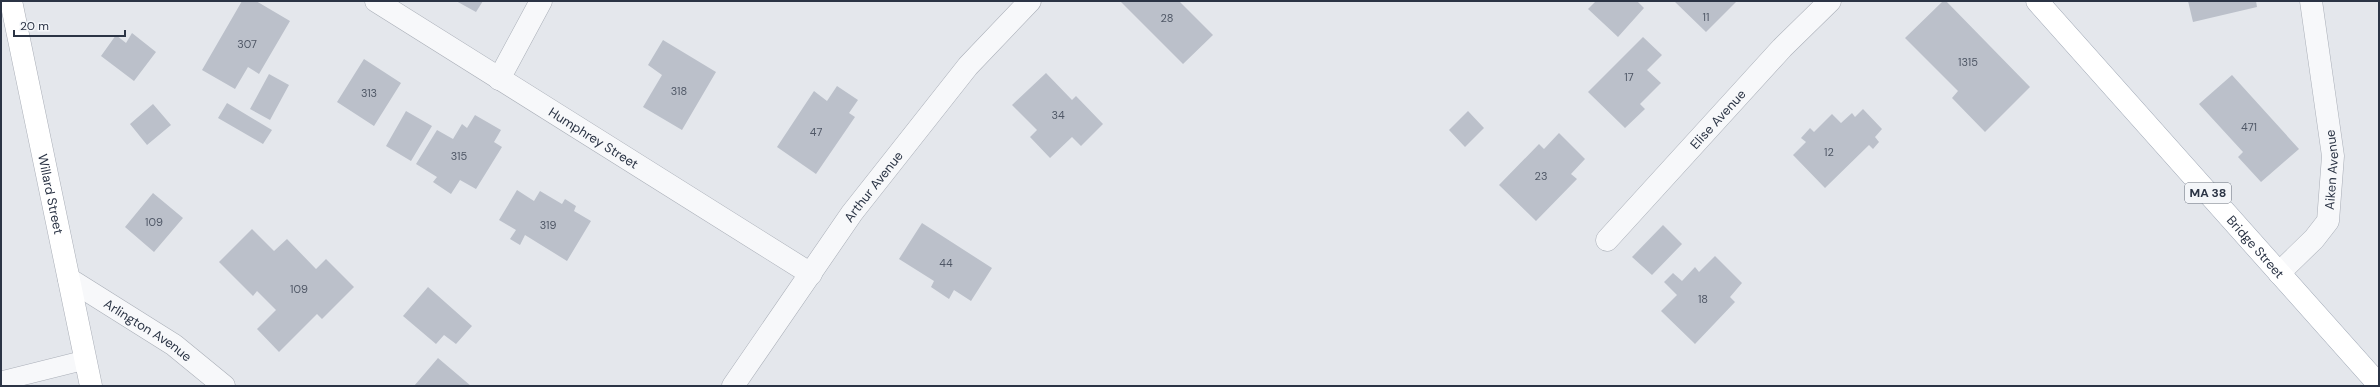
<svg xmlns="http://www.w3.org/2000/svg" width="2380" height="387" viewBox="0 0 2380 387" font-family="'DM Sans',sans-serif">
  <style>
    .building { fill: #bbc0ca }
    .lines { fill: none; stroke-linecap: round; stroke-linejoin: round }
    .service-casing { stroke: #a9aeb7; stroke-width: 20 }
    .minor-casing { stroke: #a9aeb7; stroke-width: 23 }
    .tertiary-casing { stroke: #a9aeb7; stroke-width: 23 }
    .secondary-casing { stroke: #a9aeb7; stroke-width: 23 }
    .primary-casing { stroke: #a3abb8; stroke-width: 23 }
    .service { stroke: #f7f8fa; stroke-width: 19 }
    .minor { stroke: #f7f8fa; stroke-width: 22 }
    .tertiary { stroke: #f7f8fa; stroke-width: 22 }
    .secondary { stroke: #fff; stroke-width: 22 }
    .primary { stroke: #fff; stroke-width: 22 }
    .labels { text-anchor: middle; stroke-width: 3; stroke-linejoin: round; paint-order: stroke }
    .number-label { font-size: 11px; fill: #4f5766 }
    .shield { fill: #f4f6f9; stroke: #676e7b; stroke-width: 1 }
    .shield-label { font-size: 12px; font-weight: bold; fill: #2b3445 }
    .street-label { font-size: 13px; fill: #2b3445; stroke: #f4f6f9 }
  </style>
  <rect width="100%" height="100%" fill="#e4e7ec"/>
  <path class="building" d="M 242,1 L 256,1 L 290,21 L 259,74 L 248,67 L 235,89 L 202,70 Z
    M 456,1 L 483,1 L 476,12 Z
    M 1120,1 L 1179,1 L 1213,35 L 1183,64 Z
    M 1596,1 L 1637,1 L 1644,8 L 1618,37 L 1588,9 Z
    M 1674,1 L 1737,1 L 1706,32 Z
    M 1943,1 L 1946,1 L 2030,87 L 1985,132 L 1952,98 L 1958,91 L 1905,38 Z
    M 2188,1 L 2256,1 L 2257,7 L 2193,22 Z
    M 132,33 L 156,52 L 134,81 L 101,56 L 116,35 L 126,43 Z
    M 1643,37 L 1662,55 L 1647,70 L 1661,83 L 1640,104 L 1645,109 L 1625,128 L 1588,92 Z
    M 663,40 L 716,72 L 682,130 L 643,107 L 662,75 L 648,65 Z
    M 364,59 L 401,83 L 374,126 L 337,102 Z
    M 1046,73 L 1072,100 L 1076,96 L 1103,124 L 1081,146 L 1072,137 L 1050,158 L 1030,137 L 1037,130 L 1012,105 Z
    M 269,74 L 289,85 L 270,120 L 250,109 Z
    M 2232,75 L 2299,149 L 2261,182 L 2238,157 L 2243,152 L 2199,104 Z
    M 837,86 L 858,100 L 849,113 L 855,117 L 816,174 L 777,147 L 814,91 L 827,101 Z
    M 227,103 L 272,130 L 263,144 L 218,118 Z
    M 153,104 L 171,125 L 147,145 L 130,124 Z
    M 1863,109 L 1882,129 L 1875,137 L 1879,142 L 1873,149 L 1869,145 L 1825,188 L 1793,155 L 1806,142 L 1801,138 L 1810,128 L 1814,132 L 1832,114 L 1841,123 L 1852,113 L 1855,117 Z
    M 406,111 L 432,126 L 411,161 L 386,146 Z
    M 1468,111 L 1484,128 L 1465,147 L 1449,130 Z
    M 475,115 L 501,130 L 494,142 L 502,147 L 476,189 L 460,180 L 451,194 L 433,182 L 437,177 L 416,164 L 437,130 L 453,139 L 462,124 L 467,128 Z
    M 1559,133 L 1585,159 L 1571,174 L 1577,179 L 1536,221 L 1499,185 L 1539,144 L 1544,149 Z
    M 517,190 L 534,201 L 540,191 L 562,204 L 565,199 L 576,206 L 574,211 L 591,221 L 567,261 L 525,235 L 520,245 L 510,239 L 516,230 L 499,220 Z
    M 153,193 L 183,218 L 154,252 L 125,227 Z
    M 922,223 L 992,268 L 971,301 L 954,290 L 949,299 L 931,287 L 934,281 L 899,259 Z
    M 1663,225 L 1682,244 L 1652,275 L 1632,257 Z
    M 252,229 L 274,251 L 287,239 L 316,269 L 326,259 L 354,287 L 322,319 L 317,314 L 279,352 L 257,329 L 276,310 L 257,291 L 253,296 L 219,262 Z
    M 1715,256 L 1742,283 L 1730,297 L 1735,302 L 1695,344 L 1661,311 L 1677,295 L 1664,282 L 1673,273 L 1682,281 L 1695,267 L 1699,272 Z
    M 428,287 L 472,326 L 456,344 L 444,335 L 436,344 L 403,316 Z
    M 438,358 L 471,386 L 414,386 Z"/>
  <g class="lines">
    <defs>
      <path id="service" d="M 1,381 L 85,360"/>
      <g id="minor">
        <path id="s1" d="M 376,1 L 811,274"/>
        <path d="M 499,79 L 541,1"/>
        <path id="s2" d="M 1607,240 L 1782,48 L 1830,1"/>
        <path id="s3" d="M 69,279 L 174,345 L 224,386"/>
        <path id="s4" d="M 733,386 L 852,213 L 968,66 L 1030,1"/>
      </g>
      <g id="tertiary">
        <path id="s5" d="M 2279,273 L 2314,239 L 2328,221 L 2333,156 L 2311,1"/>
      </g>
      <g id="secondary">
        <path id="s6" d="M 11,1 L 91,386"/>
      </g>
      <g id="primary">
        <path id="s7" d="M 2037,1 L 2379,385"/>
      </g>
    </defs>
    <use href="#service" class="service-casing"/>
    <use href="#minor" class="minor-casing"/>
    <use href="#tertiary" class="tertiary-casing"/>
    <use href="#secondary" class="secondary-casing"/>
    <use href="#primary" class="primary-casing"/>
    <use href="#service" class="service"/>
    <use href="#minor" class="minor"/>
    <use href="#tertiary" class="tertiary"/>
    <use href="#secondary" class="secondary"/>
    <use href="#primary" class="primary"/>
  </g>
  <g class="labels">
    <g class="number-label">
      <text x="1706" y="21">11</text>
      <text x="1167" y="22">28</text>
      <text x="247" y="48">307</text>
      <text x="1968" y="66">1315</text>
      <text x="1629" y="81">17</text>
      <text x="679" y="95">318</text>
      <text x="369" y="97">313</text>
      <text x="1058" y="119">34</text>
      <text x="2249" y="131">471</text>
      <text x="816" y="136">47</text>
      <text x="1829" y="156">12</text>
      <text x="459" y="160">315</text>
      <text x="1541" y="180">23</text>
      <text x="154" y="226">109</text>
      <text x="548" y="229">319</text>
      <text x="946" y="267">44</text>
      <text x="299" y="293">109</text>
      <text x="1703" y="303">18</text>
    </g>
    <rect class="shield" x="2185" y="183" width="46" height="20" rx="3"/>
    <g class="shield-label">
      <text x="2208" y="197">MA 38</text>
    </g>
    <g class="street-label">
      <text dy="5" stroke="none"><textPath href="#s2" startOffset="164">Elise Avenue</textPath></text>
      <text dy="5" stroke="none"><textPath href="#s1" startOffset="257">Humphrey Street</textPath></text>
      <text dy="5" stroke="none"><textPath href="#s5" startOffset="123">Aiken Avenue</textPath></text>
      <text dy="5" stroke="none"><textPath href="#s4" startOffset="244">Arthur Avenue</textPath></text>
      <text dy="5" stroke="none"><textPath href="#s6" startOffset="197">Willard Street</textPath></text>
      <text dy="5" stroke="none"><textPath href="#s7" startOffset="329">Bridge Street</textPath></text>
      <text dy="5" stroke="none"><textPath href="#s3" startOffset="94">Arlington Avenue</textPath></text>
    </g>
  </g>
  <rect width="2380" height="387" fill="none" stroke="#2b3445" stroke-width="4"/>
  <path d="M14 30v6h111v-6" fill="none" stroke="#2b3445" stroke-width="2"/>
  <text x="20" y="30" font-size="12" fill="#2b3445" stroke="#f4f6f9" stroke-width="3" paint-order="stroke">20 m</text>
</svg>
